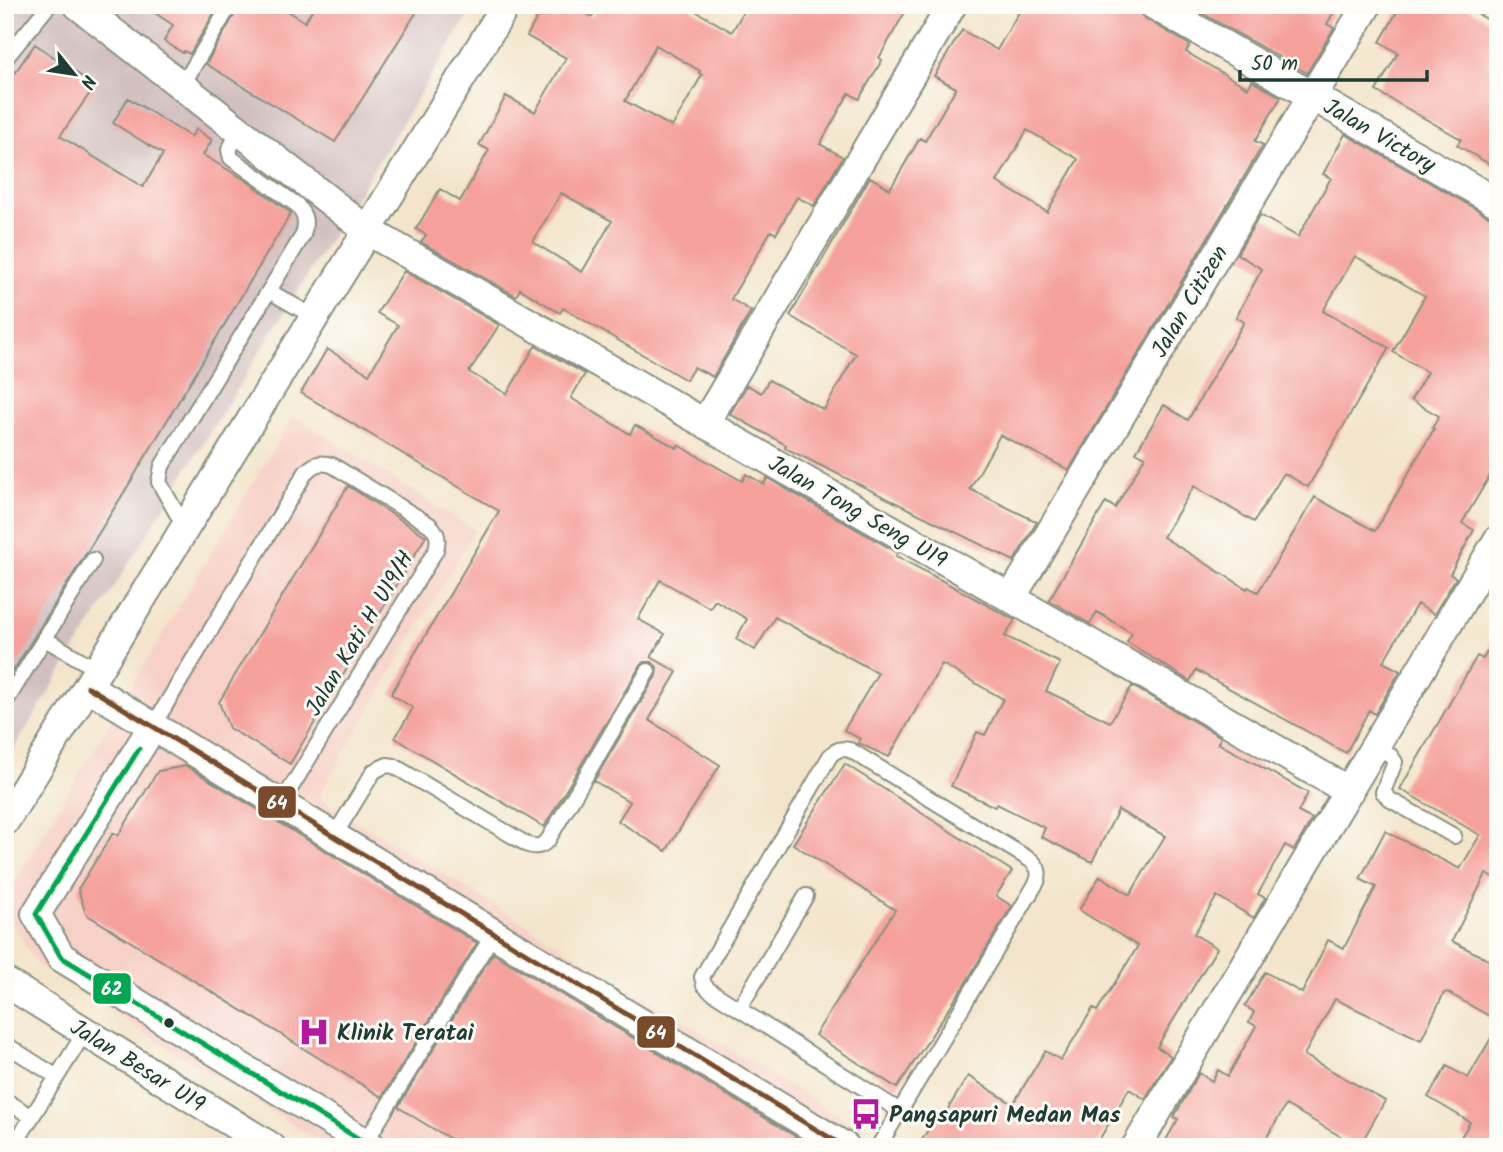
<svg xmlns="http://www.w3.org/2000/svg" width="1503" height="1152" viewBox="0 0 1503 1152" font-family="Kalam,sans-serif">
  <style>
    .built { fill: #f7d1c8 }
    .industrial { fill: #d2bfc0 }
    .building { fill: #f5a09b; fill-rule: evenodd }
    .lines { fill: none; stroke-linecap: round; stroke-linejoin: round }
    .lane-casing { stroke: #899180; stroke-width: 18 }
    .street-casing { stroke: #899180; stroke-width: 32 }
    .lane { stroke: #fff; stroke-width: 14 }
    .street { stroke: #fff; stroke-width: 28 }
    .bus-1-casing { stroke: #fdfcf7; stroke-width: 10 }
    .bus-2-casing { stroke: #fdfcf7; stroke-width: 10 }
    .bus-1 { stroke: #7a4b2a; stroke-width: 5 }
    .bus-2 { stroke: #00a651; stroke-width: 5 }
    .bus-dot { fill: #1f3d34; stroke: #fdfcf7; stroke-width: 2.5 }
    .labels { text-anchor: middle; stroke-width: 6; stroke-linejoin: round; paint-order: stroke }
    .street-label { font-size: 23px; fill: #1f3d34; stroke: #fdfcf7 }
    .poi-label { font-size: 23px; font-weight: bold; fill: #1f3d34; stroke: #fdfcf7; text-anchor: start }
    .line-badge { stroke: #fdfcf7; stroke-width: 2.5 }
    .badge-label { font-size: 19px; text-anchor: middle; font-weight: bold; fill: #fff }
  </style>
  <rect width="100%" height="100%" fill="#fdfcf7"/>
  <filter id="ink" filterUnits="userSpaceOnUse"><feTurbulence type="fractalNoise" baseFrequency=".0143" numOctaves="2"/><feDisplacementMap in="SourceGraphic" scale="14" xChannelSelector="R" yChannelSelector="G"/><feConvolveMatrix kernelMatrix="1 2 1 2 8 2 1 2 1" color-interpolation-filters="sRGB"/></filter>
  <filter id="wash" filterUnits="userSpaceOnUse"><feTurbulence type="fractalNoise" baseFrequency=".00686" numOctaves="4" result="noise"/><feDisplacementMap in="SourceGraphic" scale="28" xChannelSelector="R" yChannelSelector="G"/><feGaussianBlur stdDeviation="1.57" result="paint"/><feColorMatrix in="noise" values="0 0 0 0 0 0 0 0 0 0 0 0 0 0 0 0 0 1.4 0 .05"/><feComposite in="paint" operator="in"/></filter>
  <g filter="url(#wash)">
    <rect width="100%" height="100%" fill="#f3e5cb"/>
    <path class="built" d="M 293,416 L 475,530 L 318,797 L 889,1147 L 327,1147 L 37,965 L 5,911 L 5,898 Z"/>
    <path class="industrial" d="M 5,5 L 475,5 L 5,763 Z"/>
    <g id="blocks">
      <path class="building" d="M 143,5 L 219,5 L 190,54 L 184,51 L 183,53 L 164,41 L 173,25 Z
        M 240,5 L 279,5 L 305,22 L 315,5 L 421,5 L 335,142 L 206,64 Z
        M 544,5 L 570,5 L 592,17 L 599,5 L 685,5 L 732,32 L 747,5 L 909,5 L 879,58 L 882,60 L 859,99 L 849,93 L 820,144 L 843,157 L 814,206 L 797,197 L 776,234 L 771,231 L 731,299 L 751,311 L 713,377 L 694,367 L 686,380 L 563,308 L 560,313 L 520,289 L 516,296 L 421,242 L 426,235 L 416,229 L 440,189 L 460,201 L 489,150 L 479,145 L 506,96 L 535,112 L 566,58 L 527,36 ZM 656,45 L 700,71 L 699,73 L 702,75 L 672,127 L 625,101 ZM 561,193 L 612,221 L 582,272 L 533,242 Z
        M 1023,5 L 1137,5 L 1140,14 L 1146,19 L 1190,45 L 1186,52 L 1248,88 L 1252,81 L 1281,97 L 1255,141 L 1263,145 L 1069,470 L 1000,435 L 970,489 L 1037,522 L 1014,561 L 785,448 L 786,445 L 730,414 L 747,385 L 761,393 L 769,380 L 824,410 L 856,354 L 790,316 L 870,177 L 890,189 L 920,138 L 925,141 L 956,88 L 934,76 L 962,30 L 997,50 ZM 1027,130 L 1078,159 L 1047,212 L 997,182 Z
        M 1188,5 L 1338,5 L 1327,24 L 1334,28 L 1307,73 Z
        M 1401,5 L 1463,5 L 1498,26 L 1498,169 L 1457,145 L 1461,139 L 1376,91 L 1398,53 L 1380,42 Z
        M 35,44 L 95,86 L 60,136 L 143,187 L 163,154 L 113,123 L 128,98 L 191,137 L 196,129 L 212,140 L 203,155 L 247,181 L 291,213 L 128,486 L 5,684 L 5,87 Z
        M 1345,134 L 1490,217 L 1498,220 L 1498,462 L 1462,523 L 1474,530 L 1450,574 L 1456,578 L 1434,614 L 1417,604 L 1383,662 L 1400,671 L 1375,714 L 1369,710 L 1346,753 L 1196,670 L 1190,681 L 1127,642 L 1132,633 L 1097,612 L 1090,624 L 1049,600 L 1106,502 L 1115,508 L 1145,457 L 1136,452 L 1164,405 L 1188,420 L 1244,322 L 1236,317 L 1262,269 L 1237,254 L 1260,215 L 1298,237 L 1331,178 L 1323,174 ZM 1355,256 L 1425,296 L 1393,352 L 1427,372 L 1411,400 L 1439,416 L 1432,428 L 1434,429 L 1375,531 L 1315,497 L 1258,592 L 1248,587 L 1247,589 L 1163,537 L 1194,486 L 1254,522 L 1284,473 L 1308,487 L 1389,348 L 1323,311 Z
        M 404,271 L 499,325 L 469,372 L 507,394 L 535,346 L 585,374 L 571,398 L 630,434 L 635,425 L 677,448 L 678,445 L 742,481 L 746,474 L 764,484 L 767,478 L 898,553 L 896,556 L 1015,620 L 1005,636 L 1060,663 L 1046,691 L 1110,722 L 1132,686 L 1221,737 L 1218,743 L 1308,793 L 1298,812 L 1312,819 L 1294,850 L 1285,845 L 1258,894 L 1265,898 L 1254,918 L 1217,896 L 1194,934 L 1217,948 L 1157,1047 L 1171,1056 L 1145,1099 L 1129,1089 L 1095,1147 L 918,1147 L 937,1114 L 943,1117 L 968,1076 L 1013,1104 L 1045,1051 L 1061,1060 L 1093,1008 L 1097,1011 L 1138,946 L 1079,910 L 1100,876 L 1130,895 L 1165,836 L 1118,810 L 1092,862 L 1041,837 L 1045,828 L 997,804 L 995,807 L 951,786 L 977,732 L 985,735 L 1003,699 L 942,664 L 889,757 L 858,743 L 860,739 L 844,730 L 878,673 L 775,617 L 755,650 L 736,639 L 747,619 L 715,600 L 710,608 L 660,580 L 638,619 L 665,634 L 651,657 L 677,672 L 649,720 L 720,765 L 666,851 L 618,821 L 630,802 L 594,781 L 656,676 L 657,667 L 652,662 L 644,662 L 640,666 L 544,827 L 395,738 L 413,708 L 391,694 L 499,511 L 301,393 L 327,349 L 369,374 L 398,325 L 377,313 Z
        M 348,486 L 426,536 L 290,764 L 229,728 L 219,702 Z
        M 1498,633 L 1498,880 L 1486,874 L 1452,941 L 1498,965 L 1498,1021 L 1447,992 L 1444,993 L 1421,1040 L 1335,999 L 1304,1055 L 1385,1101 L 1359,1147 L 1286,1105 L 1261,1147 L 1162,1147 L 1178,1119 L 1174,1117 L 1199,1073 L 1212,1081 L 1218,1070 L 1228,1076 L 1256,1026 L 1249,1022 L 1254,1012 L 1245,1006 L 1265,972 L 1302,993 L 1328,940 L 1344,948 L 1376,887 L 1360,879 L 1385,831 L 1460,869 L 1480,835 L 1400,789 L 1477,656 L 1483,659 Z
        M 845,764 L 1012,871 L 996,896 L 1012,906 L 963,987 L 897,1088 L 815,1035 L 895,910 L 793,844 Z
        M 186,766 L 477,943 L 382,1097 L 86,914 L 78,889 L 113,833 L 118,836 L 158,771 Z
        M 493,953 L 813,1147 L 464,1147 L 422,1122 L 398,1107 Z
        M 1498,1026 L 1498,1147 L 1477,1147 L 1461,1137 L 1470,1122 L 1428,1097 L 1447,1066 L 1468,1078 Z"/>
    </g>
  </g>
  <g filter="url(#ink)">
    <use href="#blocks" fill-opacity="0" stroke="#899180" stroke-width="2"/>
    <g class="lines">
      <defs>
        <path id="lane" d="M 5,59 L 49,5
          M 182,86 L 230,5
          M 269,291 L 314,317
          M 185,528 L 159,482 L 162,466 L 303,235 C 307,222 305,215 297,205 L 231,158 L 229,150 L 239,131
          M 45,639 L 98,670
          M 8,698 L 93,560
          M 153,726 L 306,472 C 315,463 320,462 332,465 L 430,525 C 438,533 439,539 436,550 L 281,804
          M 1375,746 L 1390,755 L 1395,762 L 1383,792 L 1389,799 L 1454,836
          M 334,836 L 374,771 L 387,765 L 394,766 L 528,845 C 537,848 542,846 548,840 L 648,671
          M 739,1009 L 806,896
          M 5,1044 L 57,1077
          M 5,1100 L 32,1117
          M 365,1143 L 494,933
          M 13,1147 L 85,1032
          M 878,1147 L 900,1111 L 1037,882 C 1040,873 1039,868 1032,861 L 850,750 C 841,748 837,749 830,756 L 702,977 L 704,985 L 709,990 L 900,1111"/>
        <path id="street" d="M 78,5 L 368,231 L 1349,791
          M 1154,5 L 1498,203
          M 705,423 L 952,5
          M 1011,598 L 1367,5
          M 88,687 L 845,1147
          M 153,726 L 36,914 L 61,957 L 372,1147
          M 5,821 L 506,5
          M 5,982 L 271,1147
          M 1136,1147 L 1498,540"/>
      </defs>
      <use href="#lane" class="lane-casing"/>
      <use href="#street" class="street-casing"/>
      <use href="#lane" class="lane"/>
      <use href="#street" class="street"/>
      <defs>
        <path id="bus-1" d="M 88,687 L 845,1147"/>
        <path id="bus-2" d="M 139,749 L 36,914 L 61,957 L 372,1147"/>
      </defs>
      <use href="#bus-1" class="bus-1-casing"/>
      <use href="#bus-2" class="bus-2-casing"/>
      <use href="#bus-1" class="bus-1"/>
      <use href="#bus-2" class="bus-2"/>
    </g>
  </g>
  <defs>
    <symbol id="hospital-bare" viewBox="-9 -9 18 18"><path d="M-5-5h3v3.5h4V-5h3V5h-3V1.5h-4V5h-3Z" fill="#b5179e" stroke="#fdfcf7" stroke-width="2.5" paint-order="stroke"/></symbol>
    <symbol id="bus-bare" viewBox="-9 -9 18 18"><path d="M-5-6H5V4H4V6H2V4H-2V6H-4V4H-5ZM-3.5-4V0h7V-4ZM-3.5 1.2v1.5H-2V1.2ZM2 1.2v1.5H3.5V1.2Z" fill="#b5179e" stroke="#fdfcf7" stroke-width="2.5" paint-order="stroke"/></symbol>
  </defs>
  <g fill-rule="evenodd">
    <use href="#hospital-bare" x="292" y="1010" width="44" height="44"/>
    <use href="#bus-bare" x="844" y="1092" width="44" height="44"/>
  </g>
  <circle class="bus-dot" cx="169" cy="1023" r="6"/>
  <g class="labels">
    <g class="street-label">
      <text transform="translate(1380 135) rotate(30)" y="8">Jalan Victory</text>
      <text transform="translate(1189 301) rotate(-59)" y="8">Jalan Citizen</text>
      <text transform="translate(858 511) rotate(30)" y="8">Jalan Tong Seng U19</text>
      <text transform="translate(359 633) rotate(-59)" y="8">Jalan Kati H U19/H</text>
      <text transform="translate(138 1065) rotate(32)" y="8">Jalan Besar U19</text>
    </g>
    <g class="poi-label">
      <text x="337" y="1040">Klinik Teratai</text>
      <text x="889" y="1122">Pangsapuri Medan Mas</text>
    </g>
  </g>
  <g class="line-badge">
    <rect x="257" y="785" width="40" height="34" rx="7" fill="#7a4b2a"/>
    <rect x="92" y="972" width="40" height="33" rx="7" fill="#00a651"/>
    <rect x="636" y="1015" width="40" height="34" rx="7" fill="#7a4b2a"/>
  </g>
  <g class="badge-label">
    <text x="277" y="809">64</text>
    <text x="112" y="995">62</text>
    <text x="656" y="1039">64</text>
  </g>
  <rect width="1503" height="1152" fill="none" stroke="#fdfcf7" stroke-width="28"/>
  <g transform="translate(74 74) rotate(120)" stroke="#fdfcf7" stroke-width="5" paint-order="stroke">
  <path d="M0-5L12 26L0 18L-12 26Z" fill="#1f3d34"/>
  <text y="-10" font-size="19" font-weight="bold" text-anchor="middle" fill="#1f3d34">N</text>
  </g>
  <path d="M1240 70v10h187v-10" fill="none" stroke="#1f3d34" stroke-width="3.5"/>
  <text x="1251" y="70" font-size="21" fill="#1f3d34" stroke="#fdfcf7" stroke-width="5" paint-order="stroke">50 m</text>
</svg>
